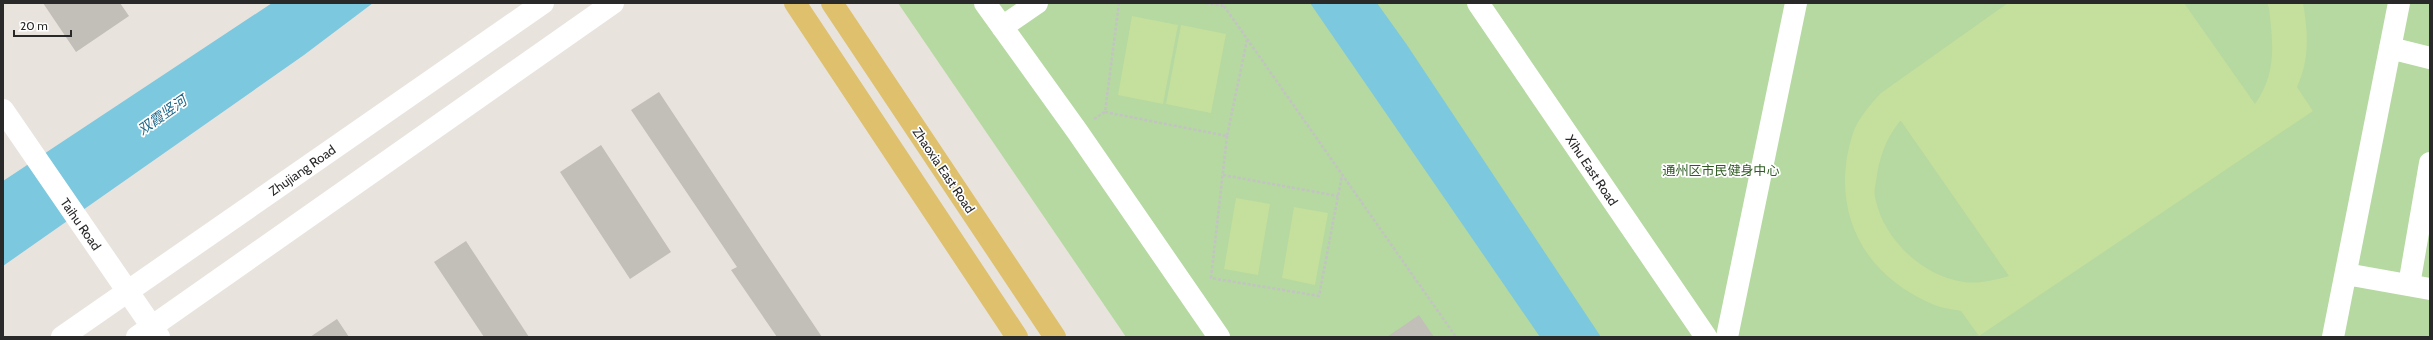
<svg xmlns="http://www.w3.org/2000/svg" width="2433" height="340" viewBox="0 0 2433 340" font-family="Cabin,'Noto Sans SC',sans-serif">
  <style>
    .green { fill: #b5d9a0 }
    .pitch { fill: #c5df9d; fill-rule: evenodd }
    .water { fill: #7cc8df }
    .building { fill: #c2beb8 }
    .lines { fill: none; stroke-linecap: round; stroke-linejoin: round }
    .path { stroke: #c3c3c3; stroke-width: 2.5; stroke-dasharray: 3 2; stroke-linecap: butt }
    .minor { stroke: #fff; stroke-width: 22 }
    .major { stroke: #dec06d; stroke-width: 22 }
    .labels { text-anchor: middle; stroke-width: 3.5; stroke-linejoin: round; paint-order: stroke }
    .street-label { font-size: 13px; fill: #292929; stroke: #fff }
    .park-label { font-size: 13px; fill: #305c23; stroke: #fff }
    .water-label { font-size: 14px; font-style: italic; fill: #1e6788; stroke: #fff }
  </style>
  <rect width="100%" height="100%" fill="#e9e3dd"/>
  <path class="green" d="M 898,3 L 2430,3 L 2430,337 L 1126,337 Z"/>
  <path class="pitch" d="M 2008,3 L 2184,3 L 2255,104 C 2277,73 2273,44 2269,8 L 2267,3 L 2303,3 C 2308,32 2310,59 2297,87 L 2313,111 L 1979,336 L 1961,311 C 1952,309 1940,308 1932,304 C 1860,273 1829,207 1853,133 C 1858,118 1871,104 1881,93 ZM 1900,121 L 1901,121 L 2009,276 C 1995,280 1979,284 1964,282 C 1922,276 1883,239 1875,197 C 1874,192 1875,186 1876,182 C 1879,158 1885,140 1900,121 Z
    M 1132,16 L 1178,25 L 1163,104 L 1118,95 Z
    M 1181,25 L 1226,34 L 1211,113 L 1166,104 Z
    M 1236,198 L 1270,204 L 1258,275 L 1224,269 Z
    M 1294,207 L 1328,213 L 1315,285 L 1282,278 Z"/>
  <path class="water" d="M 272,3 L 373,3 L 304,55 L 3,266 L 3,181 Z
    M 1310,3 L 1377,3 L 1407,45 L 1601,337 L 1540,337 Z"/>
  <path class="building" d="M 43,3 L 120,3 L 129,16 L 76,52 Z
    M 659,92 L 763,249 L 822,337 L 777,337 L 731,270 L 737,267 L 631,110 Z
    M 601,145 L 671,252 L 630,279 L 560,172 Z
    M 466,241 L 529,337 L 484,337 L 434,262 Z
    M 1419,315 L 1434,337 L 1387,337 Z
    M 337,319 L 349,337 L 310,337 Z"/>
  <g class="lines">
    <path class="path" d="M 1206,3 L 1224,6 L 1222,3
      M 1224,6 L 1456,337
      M 1105,112 L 1227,136 L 1247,40
      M 1094,119 L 1105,112 L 1119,3
      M 1227,136 L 1211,278 L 1319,296 L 1342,175
      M 1223,175 L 1338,196"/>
    <path class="minor" d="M 985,3 L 1077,131 L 1219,337
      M 1478,3 L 1706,337
      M 1002,27 L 1037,3
      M 2390,48 L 2430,58
      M 3,110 L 159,337
      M 2346,274 L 2430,289
      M 2409,285 L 2430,163
      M 62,337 L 543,3
      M 137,337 L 613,3
      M 1727,337 L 1796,3
      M 2333,337 L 2399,3"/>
    <path class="major" d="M 795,3 L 1017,337
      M 832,3 L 1055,337"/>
  </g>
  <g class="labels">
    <g class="street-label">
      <text transform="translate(302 170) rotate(-35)" y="5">Zhujiang Road</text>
      <text transform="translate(944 170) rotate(56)" y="5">Zhaoxia East Road</text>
      <text transform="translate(1592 170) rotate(56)" y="5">Xihu East Road</text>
      <text transform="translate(81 224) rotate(55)" y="5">Taihu Road</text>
    </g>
    <g class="park-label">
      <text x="1721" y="175">通州区市民健身中心</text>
    </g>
    <g class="water-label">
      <text transform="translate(162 115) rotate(-35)" y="5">双霞竖河</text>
    </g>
  </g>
  <rect width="2433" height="340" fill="none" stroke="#292929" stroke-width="8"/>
  <path d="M14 30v6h57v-6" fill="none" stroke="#292929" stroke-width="2"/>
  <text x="20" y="30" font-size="12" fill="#292929" stroke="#ffffff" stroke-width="3" paint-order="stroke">20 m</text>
</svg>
